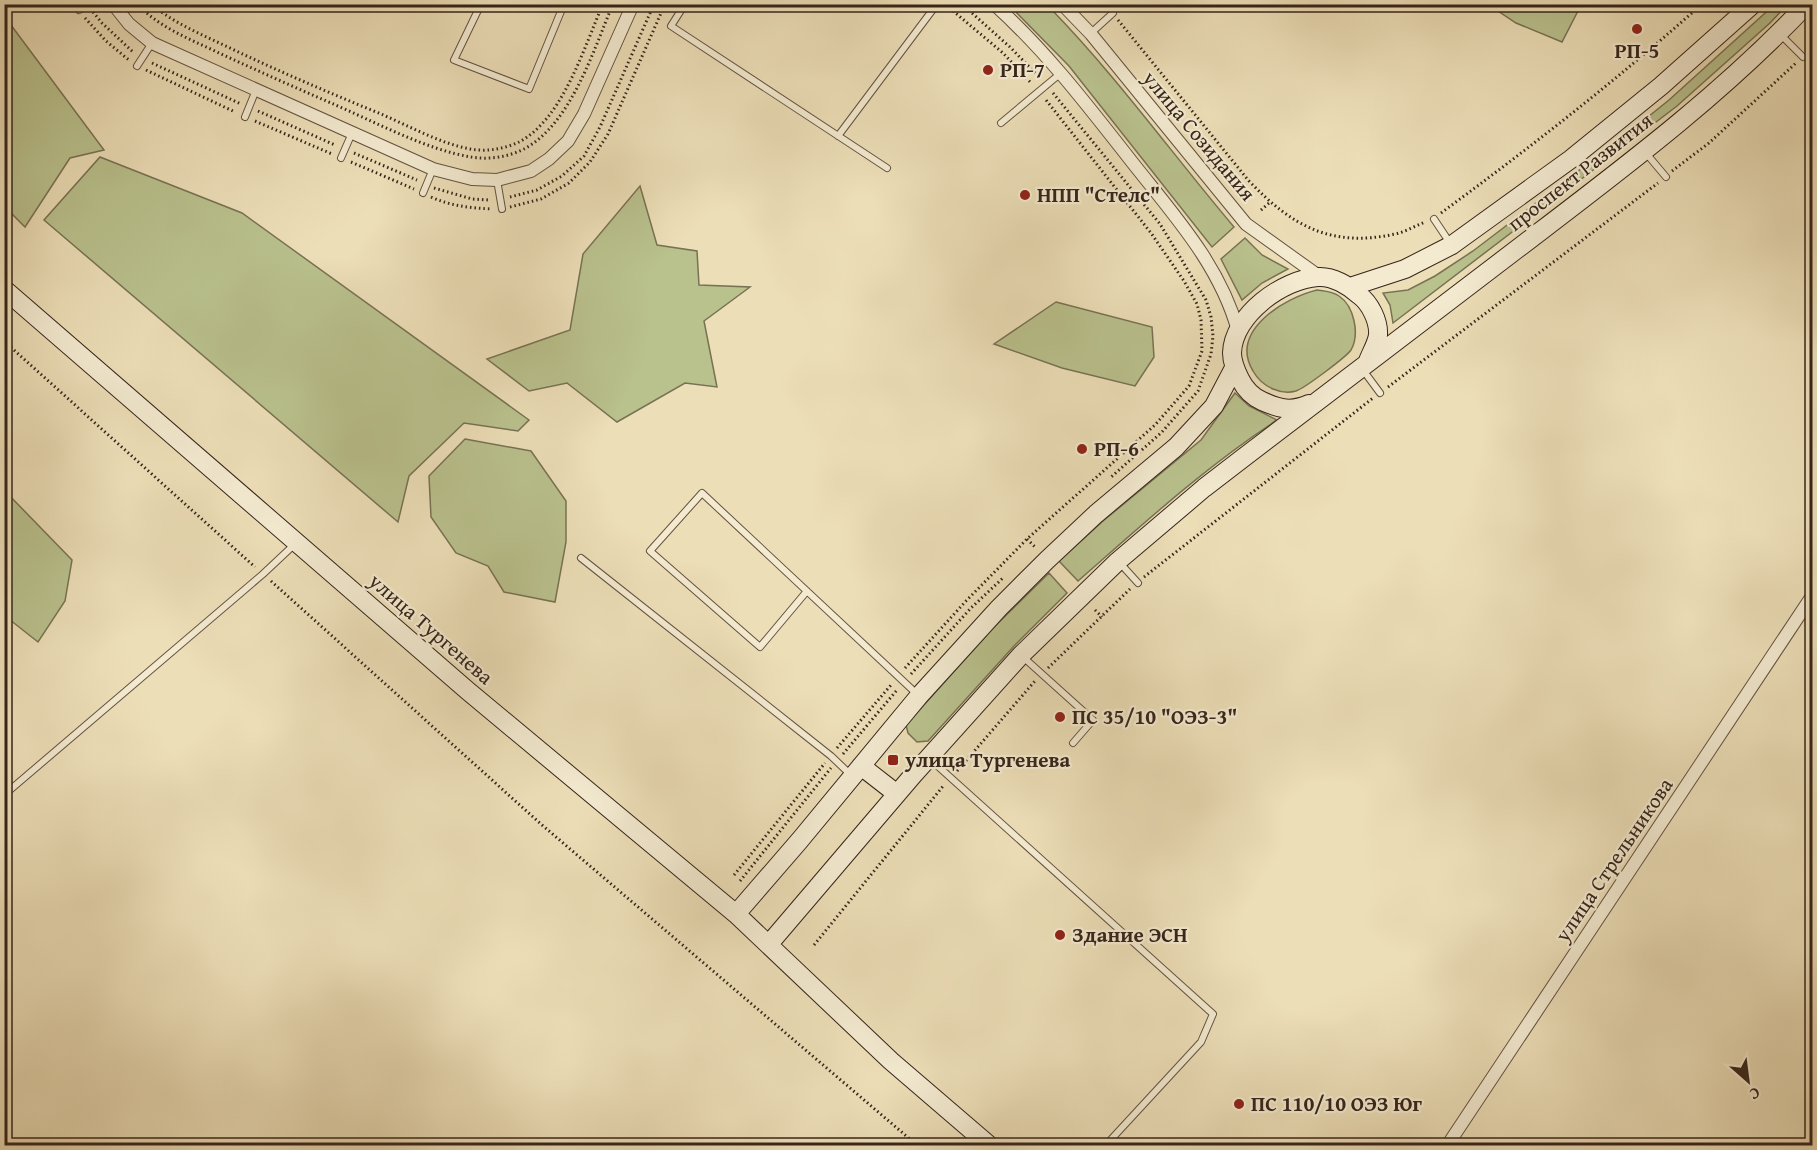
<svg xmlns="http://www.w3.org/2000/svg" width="1817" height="1150" viewBox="0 0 1817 1150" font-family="'Gentium Book Plus',serif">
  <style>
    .green { fill: #b9c18d; stroke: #787254; stroke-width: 1.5 }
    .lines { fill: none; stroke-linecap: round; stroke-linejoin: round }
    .lane-casing { stroke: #645241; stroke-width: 8 }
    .street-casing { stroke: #645241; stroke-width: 14 }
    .secondary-casing { stroke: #36241a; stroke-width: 20 }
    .path { stroke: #36241a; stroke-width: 3; stroke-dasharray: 1.5 3; stroke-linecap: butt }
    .lane { stroke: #f3ead0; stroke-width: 6 }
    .street { stroke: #f3ead0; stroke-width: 12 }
    .secondary { stroke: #f3ead0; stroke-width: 18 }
    .poi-dot { fill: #8f2418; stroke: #f3ead0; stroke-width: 2 }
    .labels { text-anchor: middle; stroke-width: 4.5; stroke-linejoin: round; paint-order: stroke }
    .poi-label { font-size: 21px; font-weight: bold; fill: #36241a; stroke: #f3ead0; text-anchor: start }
    .street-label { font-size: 21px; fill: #36241a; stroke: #f3ead0 }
  </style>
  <rect width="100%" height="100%" fill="#ecdeb7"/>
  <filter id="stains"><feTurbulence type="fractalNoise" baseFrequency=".00333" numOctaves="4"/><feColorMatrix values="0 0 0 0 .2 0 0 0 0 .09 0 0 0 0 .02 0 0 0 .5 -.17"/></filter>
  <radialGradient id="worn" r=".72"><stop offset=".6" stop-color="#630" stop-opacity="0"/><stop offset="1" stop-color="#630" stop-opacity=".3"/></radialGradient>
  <path class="green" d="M 1009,5 L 1047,5 L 1052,10 C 1118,78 1173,155 1234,227 L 1212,247 L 1069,66 Z
    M 1489,5 L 1581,5 L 1562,42 L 1516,23 Z
    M 1774,5 L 1787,5 L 1770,23 L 1677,106 L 1393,323 L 1390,305 L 1383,293 L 1408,290 L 1435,276 L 1473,251 L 1628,133 L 1669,100 Z
    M 5,17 L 104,150 L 70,158 L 25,227 L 5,207 Z
    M 100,157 L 242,213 L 529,420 L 518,431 L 464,423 L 409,476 L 398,522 L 44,220 Z
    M 640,186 L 657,245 L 697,251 L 699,285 L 750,287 L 704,321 L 717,387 L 685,383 L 617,422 L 567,383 L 529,391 L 487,359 L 570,330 L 583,254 Z
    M 1245,238 L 1262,255 L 1288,269 L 1262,283 L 1242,300 L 1221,259 Z
    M 1317,290 C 1324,291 1332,291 1339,296 C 1354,306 1360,334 1351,350 C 1346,357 1305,388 1296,391 C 1289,393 1280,392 1273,389 C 1264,385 1258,380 1253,371 C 1229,331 1284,298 1317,290 Z
    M 1056,302 L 1152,327 L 1154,357 L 1135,386 L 1062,368 L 994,344 Z
    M 1235,393 L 1249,406 L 1277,420 C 1205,467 1142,525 1078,581 L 1059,561 L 1103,521 L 1201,440 Z
    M 465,439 L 531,451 L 566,501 L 566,542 L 555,602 L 504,592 L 488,566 L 456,553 L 431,517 L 429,476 Z
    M 4,490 L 72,560 L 65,601 L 38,642 L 5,616 Z
    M 1049,573 L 1067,593 L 1014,646 L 928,741 L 917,742 L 908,733 L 906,725 L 993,628 Z"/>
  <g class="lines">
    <defs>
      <path id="lane" d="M 481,4 L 454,60 L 529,89 L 564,4
        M 685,4 L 671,26 L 887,168
        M 79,10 L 90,4
        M 1091,33 L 1113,13
        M 1780,34 L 1803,57
        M 137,66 L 152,43
        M 245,117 L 256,90
        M 1001,123 L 1061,73
        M 838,136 L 937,4
        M 1645,152 L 1666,177
        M 341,158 L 352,133
        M 497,180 L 502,209
        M 423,193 L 433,169
        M 1434,219 L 1450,243
        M 1363,370 L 1380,393
        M 581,558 L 831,756 L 852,776
        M 1119,562 L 1138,583
        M 807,591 L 760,647 L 650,551 L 702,493 L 918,695
        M 1023,657 L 1093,720 L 1073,743
        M 931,760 L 1213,1014 L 1201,1042 L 1105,1146
        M 4,795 L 263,574 L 296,543"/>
      <path id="street" d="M 113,4 L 129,24 L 152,43 L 433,169 L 472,179 L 497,180 L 531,171 L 549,159 L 568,141 L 584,114 L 633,4
        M 994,4 C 1047,52 1088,106 1132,162 C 1173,214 1220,265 1238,331
        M 1062,4 L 1091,34 L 1246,224 L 1320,277
        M 1447,1146 L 1812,596"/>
      <path id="secondary" d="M 1350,287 L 1405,269 L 1452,245 L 1571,159 L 1661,86 L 1753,4
        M 4,289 L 468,691 L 736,914 L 891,1061 L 990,1146
        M 1309,404 C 1291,412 1280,409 1262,401 C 1251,396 1245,389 1240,379 C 1236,371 1232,363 1232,353 C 1233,315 1283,279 1318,277 C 1333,276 1349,286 1359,295 C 1370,303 1379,321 1378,335 C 1377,343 1371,353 1368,361
        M 861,766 L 897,794
        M 736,914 L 800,840 L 919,696 L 999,608 L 1047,560 L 1096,514 L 1176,447 L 1214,406 L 1234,368
        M 769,944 L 914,774 L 1021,655 L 1118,561 L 1204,488 L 1243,458 C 1338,385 1434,313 1529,240 C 1626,166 1723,93 1807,4"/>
    </defs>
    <use href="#lane" class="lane-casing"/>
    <use href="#street" class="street-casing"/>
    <use href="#secondary" class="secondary-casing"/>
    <path class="path" d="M 137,4 C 160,28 190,39 219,53 C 256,70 294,87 331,103 C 373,121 427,150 471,157 C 489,160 508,157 524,149 C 571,124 593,51 613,4
      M 151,4 C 175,24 203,35 230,48 C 280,72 330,93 381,114 C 409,126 439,143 470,149 C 486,152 504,149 519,142 C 563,119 584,47 603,4
      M 962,4 L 1010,47 L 1039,77
      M 946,5 L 1003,53 L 1032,84
      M 93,12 L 102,23 L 133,52
      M 85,18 L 106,41 L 130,61
      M 1118,20 L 1249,181 C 1292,226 1331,248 1395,234 C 1405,232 1415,226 1425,222
      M 152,63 L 241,104
      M 146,70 L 235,112
      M 1053,93 L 1160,224 L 1206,300 L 1211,317 L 1213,336 L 1211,354 L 1198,391 L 1162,432 L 1110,478
      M 258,111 L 335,145
      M 255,121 L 332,154
      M 354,153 L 417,180
      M 351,162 L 414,189
      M 1672,171 L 1709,143 L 1796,63
      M 434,188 L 472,199 L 489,200
      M 431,197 C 451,206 470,208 492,209
      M 510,197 L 537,190 L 562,176 L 584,156 L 600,127 L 654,4
      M 510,207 L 541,199 L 569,183 L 590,162 L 608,134 L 665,4
      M 1261,210 L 1269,203
      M 1441,213 C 1531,147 1618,79 1702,4
      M 4,341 L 255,567
      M 1388,387 L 1658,183
      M 1027,539 L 1035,547
      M 1144,577 L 1373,398
      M 271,581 L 542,825 L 918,1146
      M 1095,610 L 1102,617
      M 905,668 L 966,601 L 1027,539 L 1155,425 L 1189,386 L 1202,351 L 1201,320 L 1197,304 L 1184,281 L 1151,233 L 1046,100
      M 1048,668 L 1130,589
      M 911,674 L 971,608 L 1004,577
      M 837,748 L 891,685
      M 843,754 L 897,690
      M 957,771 L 1035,681
      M 734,875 L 825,763
      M 740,881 L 831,768
      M 814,945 L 944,785"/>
    <use href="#lane" class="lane"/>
    <use href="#street" class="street"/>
    <use href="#secondary" class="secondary"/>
  </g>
  <g class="poi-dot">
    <circle cx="1637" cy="29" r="6"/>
    <circle cx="988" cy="70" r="6"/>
    <circle cx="1025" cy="195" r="6"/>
    <circle cx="1082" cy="449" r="6"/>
    <circle cx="1060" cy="717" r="6"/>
    <rect x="887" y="754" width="12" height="12" rx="3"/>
    <circle cx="1060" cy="935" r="6"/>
    <circle cx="1239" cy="1104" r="6"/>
  </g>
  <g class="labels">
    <g class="poi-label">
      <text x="1637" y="58" text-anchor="middle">РП-5</text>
      <text x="1000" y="77">РП-7</text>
      <text x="1037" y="202">НПП "Стелс"</text>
      <text x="1094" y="456">РП-6</text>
      <text x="1072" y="724">ПС 35/10 "ОЭЗ-3"</text>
      <text x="905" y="767">улица Тургенева</text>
      <text x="1072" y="942">Здание ЭСН</text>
      <text x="1251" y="1111">ПС 110/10 ОЭЗ Юг</text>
    </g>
    <g class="street-label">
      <text transform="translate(1199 136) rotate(50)" y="7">улица Созидания</text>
      <text transform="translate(1580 172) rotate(-38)" y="7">проспект Развития</text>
      <text transform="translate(431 629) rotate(41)" y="7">улица Тургенева</text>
      <text transform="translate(1614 860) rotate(-56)" y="7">улица Стрельникова</text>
    </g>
  </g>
  <rect width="1817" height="1150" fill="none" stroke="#ecdeb7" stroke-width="24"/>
  <rect x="6" y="6" width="1805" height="1138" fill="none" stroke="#36241a" stroke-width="3"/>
  <rect x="12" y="12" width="1793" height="1126" fill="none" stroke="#36241a" stroke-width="1.5"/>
  <g transform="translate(1748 1081) rotate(152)" stroke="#f3ead0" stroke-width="4.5" paint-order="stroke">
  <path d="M0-4.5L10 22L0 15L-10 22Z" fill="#36241a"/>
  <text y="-9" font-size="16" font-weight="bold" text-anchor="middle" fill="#36241a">С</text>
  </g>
  <rect width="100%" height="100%" filter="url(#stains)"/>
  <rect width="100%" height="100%" fill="url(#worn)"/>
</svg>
